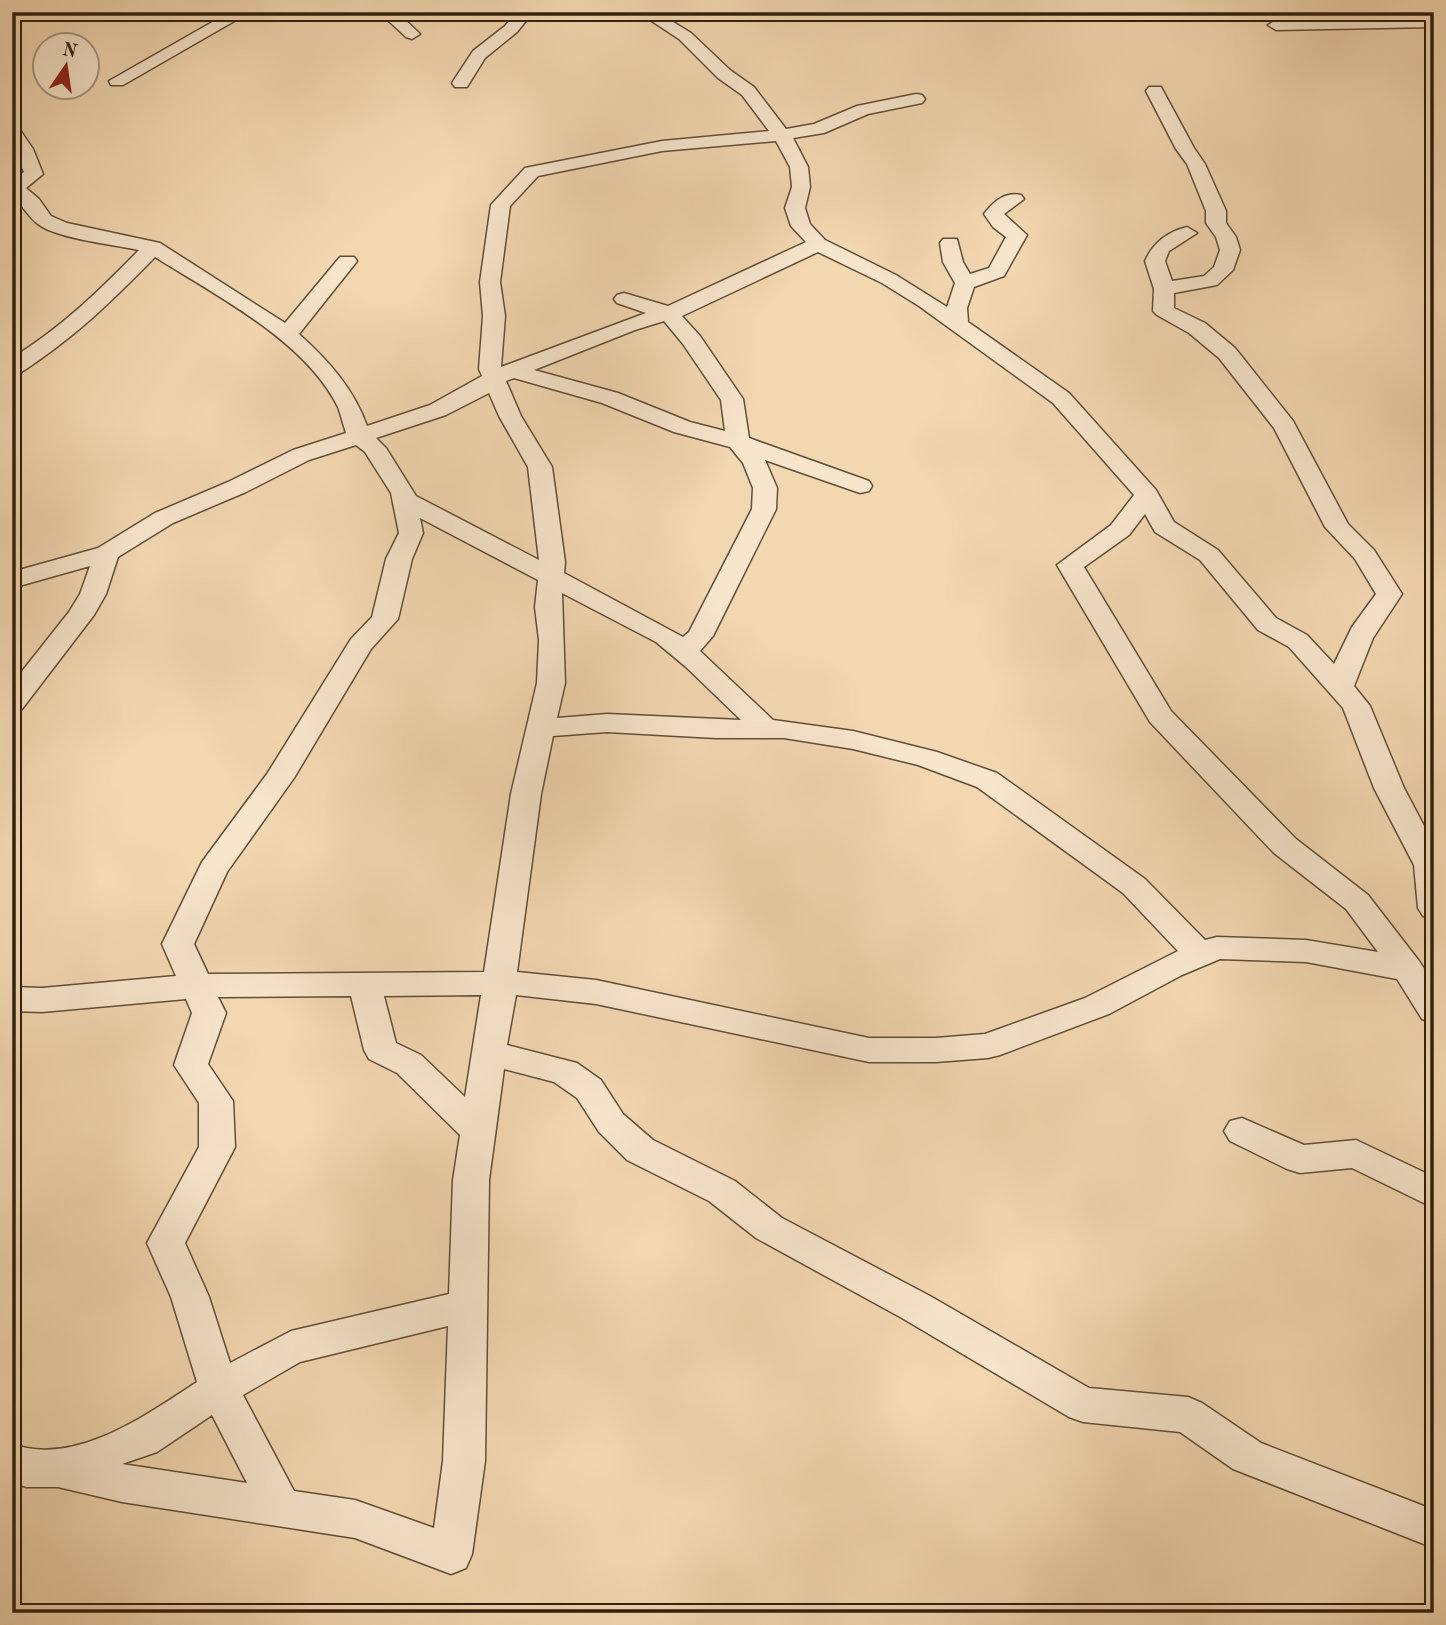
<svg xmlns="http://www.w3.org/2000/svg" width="1446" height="1625" viewBox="0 0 1446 1625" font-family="'Old Standard TT',serif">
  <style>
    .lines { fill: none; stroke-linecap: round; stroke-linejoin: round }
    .street-casing { stroke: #614e38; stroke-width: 3 }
    .street { fill: #f7e5cc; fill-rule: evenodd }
  </style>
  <rect width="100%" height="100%" fill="#f3d7b1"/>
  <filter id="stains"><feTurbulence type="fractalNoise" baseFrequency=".00286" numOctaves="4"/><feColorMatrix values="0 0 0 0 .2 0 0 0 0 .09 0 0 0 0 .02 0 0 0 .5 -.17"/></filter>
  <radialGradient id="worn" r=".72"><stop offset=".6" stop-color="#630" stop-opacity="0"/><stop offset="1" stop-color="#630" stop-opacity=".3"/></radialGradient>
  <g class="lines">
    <defs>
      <path id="street" d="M 230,12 L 250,12 L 123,85 L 111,85 L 109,81 Z
        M 379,12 L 397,12 L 420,34 L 412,39 L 406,37 Z
        M 516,12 L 533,12 L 517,32 L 485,58 L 467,87 L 455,87 L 452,83 L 473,51 L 505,26 Z
        M 638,12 L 657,12 L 691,33 L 730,70 L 754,87 L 786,129 L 814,124 L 857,106 L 916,94 L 922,95 L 925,99 L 922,103 L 868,114 L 824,133 L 793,138 L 808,167 L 810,187 L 805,208 L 810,224 L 825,240 L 896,275 L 947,307 L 955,283 L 943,262 L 940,243 L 943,239 L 957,239 L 963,262 L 970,274 L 989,268 L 1006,237 L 993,227 L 984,214 C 993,202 1005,191 1021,195 L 1024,199 L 1004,214 L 1027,235 L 1004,276 L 974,287 L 967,308 L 968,322 L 1069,393 L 1156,490 L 1174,522 L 1218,550 L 1276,618 L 1307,635 L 1334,664 L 1352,627 L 1376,594 L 1355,559 L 1325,527 L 1274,428 L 1219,358 L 1189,333 L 1157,315 L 1153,311 L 1154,289 L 1145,261 C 1153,243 1167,232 1187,227 L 1197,233 L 1169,251 L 1165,261 L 1172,281 L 1204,276 L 1214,267 L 1220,250 L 1216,237 L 1206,223 L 1206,211 L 1187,164 L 1176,149 L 1146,91 L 1149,87 L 1161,87 L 1194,148 L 1205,164 L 1226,211 L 1226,223 L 1236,237 L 1240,250 L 1233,270 L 1217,285 L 1174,293 L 1174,308 L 1205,323 L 1235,348 L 1293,421 L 1348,524 L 1374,550 L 1402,594 L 1373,638 L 1354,686 L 1370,706 L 1404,788 L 1434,845 L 1434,919 L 1423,916 L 1418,908 L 1414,865 L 1374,788 L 1343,708 L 1289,647 L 1258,630 L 1200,560 L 1155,532 L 1145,514 L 1129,535 L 1084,567 L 1171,711 L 1296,839 L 1368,895 L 1419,961 L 1434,984 L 1434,1023 L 1422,1019 L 1397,979 L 1306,962 L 1220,959 L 1182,975 L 1109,1014 L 1000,1055 L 988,1058 L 936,1062 L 869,1062 L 596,1004 L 516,995 L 507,1045 L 577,1063 L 601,1080 L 623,1114 L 653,1140 L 735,1181 L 782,1218 L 930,1296 L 1089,1388 L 1188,1397 L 1202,1403 L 1261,1443 L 1434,1510 L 1434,1548 L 1233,1469 L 1180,1432 L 1083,1422 L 1069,1417 L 902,1318 L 756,1238 L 709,1201 L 627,1160 L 599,1132 L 577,1098 L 554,1082 L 504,1069 L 489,1180 L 485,1461 L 472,1554 L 466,1568 L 451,1574 L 355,1538 L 122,1502 L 58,1487 L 26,1487 L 12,1482 L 12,1444 C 75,1467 146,1415 197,1382 L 171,1297 L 147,1243 L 199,1147 L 199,1103 L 174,1065 L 192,1013 L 186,999 L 42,1012 L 12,1011 L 12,987 L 42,988 L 176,976 L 162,944 L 202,862 L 267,774 L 351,639 L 372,617 L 386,559 L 399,533 L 391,493 L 365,452 L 356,445 L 309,460 L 246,492 L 173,523 L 118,557 L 106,594 L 94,615 L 22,709 L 12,711 L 12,684 L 69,612 L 80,594 L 90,566 L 12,588 L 12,572 L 98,548 L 155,513 L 228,482 L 293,450 L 346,433 C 343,424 341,415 338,407 C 305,340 215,295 155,257 C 110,303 74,338 20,373 L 12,375 L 12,358 C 61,328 99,291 139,250 C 115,245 55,238 38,224 C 29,218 22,204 12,196 L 12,180 L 24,172 L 12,145 L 12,126 L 18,127 L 33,149 L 43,174 L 26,188 L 39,199 L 51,216 L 67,223 L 160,243 L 285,323 L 340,257 L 354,257 L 357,261 L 354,265 L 299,334 C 328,360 354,389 367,426 L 430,405 L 482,376 L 479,369 L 483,316 L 480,282 L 491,205 L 525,168 L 662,141 L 769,131 L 742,95 L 718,78 L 679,39 ZM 776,141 L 790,167 L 792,187 L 785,208 L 791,226 L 806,242 L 668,306 L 624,293 L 617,295 L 614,299 L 617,303 L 646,313 L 501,367 L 505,316 L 500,282 L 510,206 L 538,176 L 662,151 ZM 818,252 L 882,283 L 919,306 L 1053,403 L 1134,495 L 1111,525 L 1057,565 L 1150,722 L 1274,853 L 1346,909 L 1378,952 L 1306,940 L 1217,937 L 1205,940 L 1145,879 L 997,773 L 937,752 L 853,731 L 773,720 L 700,651 L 713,636 L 776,509 L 777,488 L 765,460 L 860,493 L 869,491 L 872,486 L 869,481 L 749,438 L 743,399 L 700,336 L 682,316 ZM 664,321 L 683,344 L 721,400 L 725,431 L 690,422 L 618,393 L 534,370 L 635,330 ZM 514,378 L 602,403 L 674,432 L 730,447 L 743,463 L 753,488 L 752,509 L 689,632 L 683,637 L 564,573 L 565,562 L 552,467 L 521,416 L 506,381 ZM 489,393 L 499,416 L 528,467 L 539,560 L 416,496 L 386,448 L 376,438 L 446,415 ZM 420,518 L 538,580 L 535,607 L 539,640 L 537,683 L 511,794 L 484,972 L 208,974 L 194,944 L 227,872 L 294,778 L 371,649 L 398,619 L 412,559 L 423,533 ZM 562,593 L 656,642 L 686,667 L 741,720 L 607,714 L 557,718 L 565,683 ZM 607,732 L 716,738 L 784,738 L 853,749 L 918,765 L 977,787 L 1123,893 L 1178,951 L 1085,998 L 985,1034 L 936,1038 L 869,1038 L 596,980 L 517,972 L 541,794 L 553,736 ZM 481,995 L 465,1097 L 421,1055 L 396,1043 L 384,996 ZM 351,996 L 364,1050 L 369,1059 L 397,1073 L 460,1135 L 453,1180 L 449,1294 L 291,1331 L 230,1363 L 209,1297 L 185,1243 L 235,1147 L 233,1101 L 208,1064 L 226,1013 L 218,997 ZM 448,1326 L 443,1461 L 434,1528 L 355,1500 L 294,1491 L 243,1395 L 300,1362 ZM 212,1415 L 247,1483 L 122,1464 L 157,1452 Z
        M 1434,17 L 1434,27 L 1276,30 L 1268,25 L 1276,20 Z
        M 1242,1118 L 1304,1145 L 1356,1140 L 1434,1177 L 1434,1208 L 1352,1168 L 1300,1173 L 1287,1169 L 1230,1141 L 1224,1131 L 1230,1121 Z"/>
    </defs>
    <use href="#street" class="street-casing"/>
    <use href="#street" class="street"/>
  </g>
  <rect width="1446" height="1625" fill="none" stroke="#f3d7b1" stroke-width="42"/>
  <rect x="14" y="14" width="1418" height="1597" fill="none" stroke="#30200f" stroke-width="3.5"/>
  <rect x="21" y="21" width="1404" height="1583" fill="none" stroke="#30200f" stroke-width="2"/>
  <g transform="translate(66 66) rotate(13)"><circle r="33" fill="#f7e5cc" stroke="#a79680" stroke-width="2"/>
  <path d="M0-5L12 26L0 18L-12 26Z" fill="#8f2418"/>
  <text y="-10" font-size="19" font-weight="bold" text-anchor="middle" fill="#30200f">N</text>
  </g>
  <rect width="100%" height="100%" filter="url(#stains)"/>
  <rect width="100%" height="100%" fill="url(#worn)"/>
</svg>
